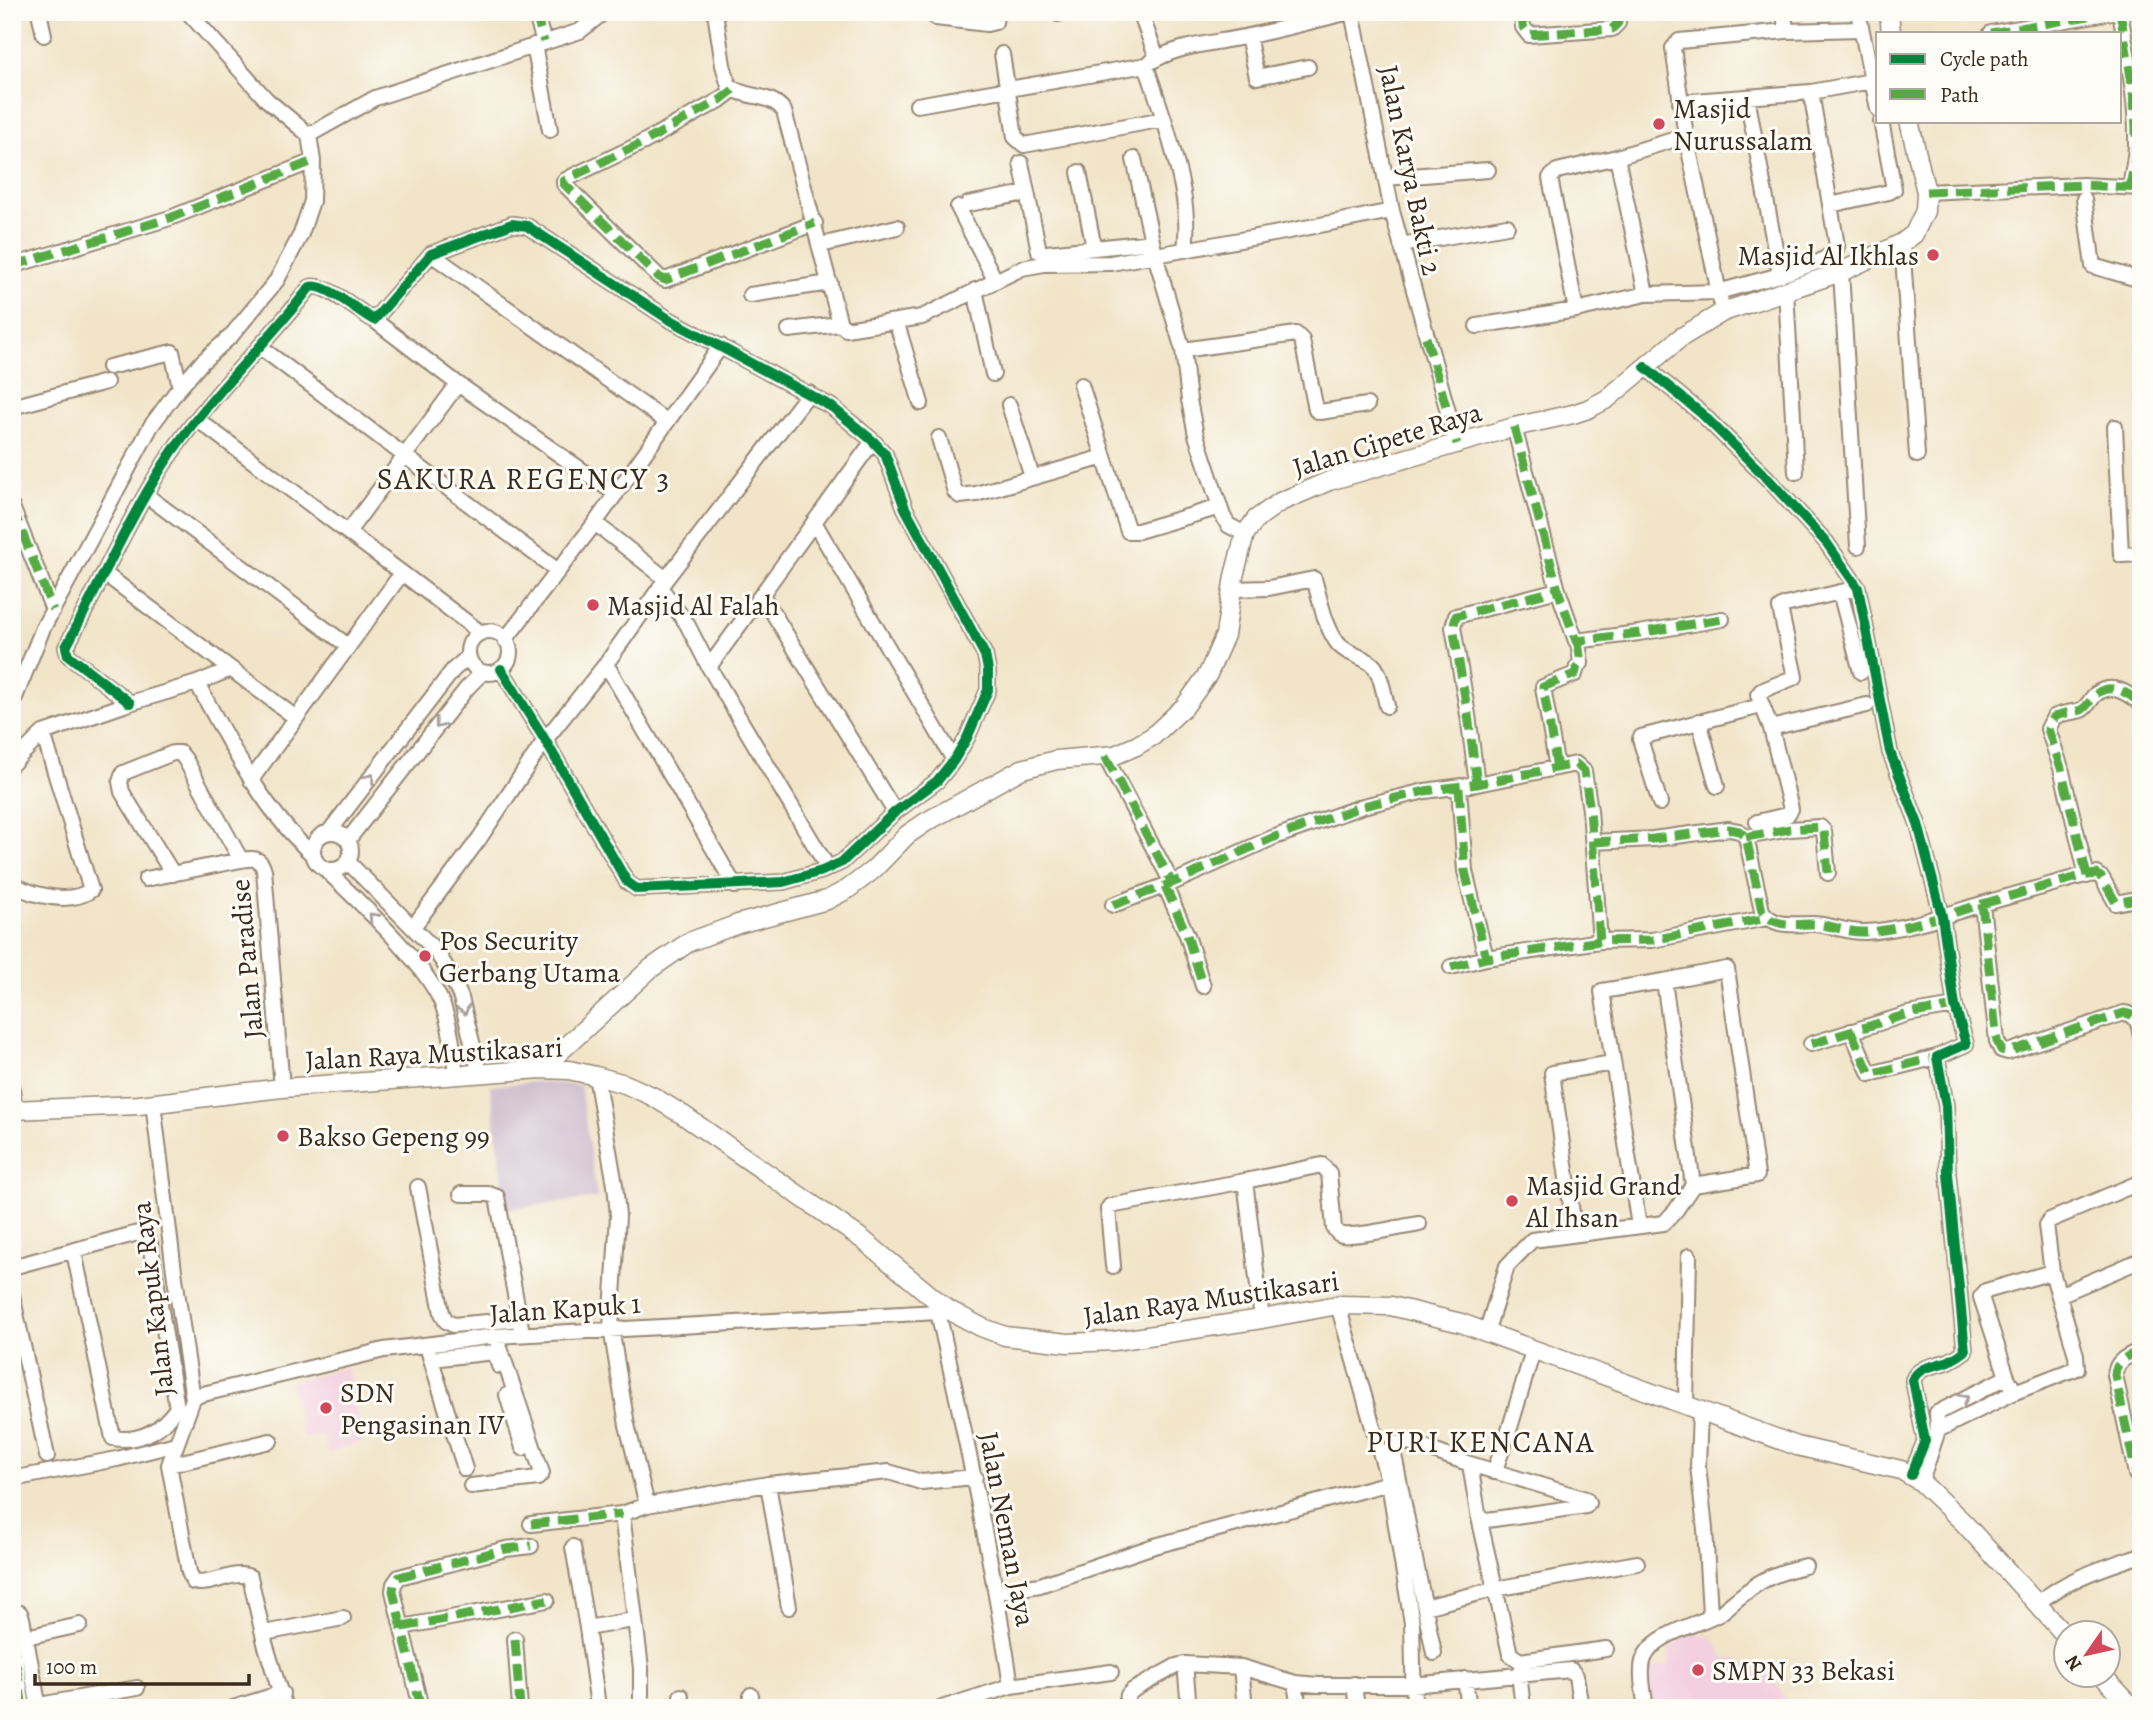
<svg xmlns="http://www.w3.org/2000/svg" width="2153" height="1720" viewBox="0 0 2153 1720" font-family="Alegreya,serif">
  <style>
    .built { fill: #f3cfdf }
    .industrial { fill: #cfbdce }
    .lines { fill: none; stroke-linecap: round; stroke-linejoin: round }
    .minor-casing { stroke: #968773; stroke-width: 18 }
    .major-casing { stroke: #968773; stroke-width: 21 }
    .minor { stroke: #fff; stroke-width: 14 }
    .major { stroke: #fff; stroke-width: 18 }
    .quiet { stroke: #55ab43; stroke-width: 9; stroke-dasharray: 18 9; stroke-linecap: butt }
    .cycleway-casing { stroke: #fdfcf7; stroke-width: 15 }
    .cycleway { stroke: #00873e; stroke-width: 10 }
    .oneway { stroke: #a79f9a }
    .poi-dot { fill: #d1495b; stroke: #fdfcf7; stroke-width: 2.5 }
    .labels { text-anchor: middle; stroke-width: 6; stroke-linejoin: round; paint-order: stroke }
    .poi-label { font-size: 28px; fill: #3b2a1e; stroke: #fdfcf7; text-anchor: start }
    .street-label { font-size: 28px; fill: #3b2a1e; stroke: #fdfcf7 }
    .neighbourhood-label { font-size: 30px; letter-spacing: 2px; fill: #3b2a1e; stroke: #fdfcf7 }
  </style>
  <rect width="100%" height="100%" fill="#fdfcf7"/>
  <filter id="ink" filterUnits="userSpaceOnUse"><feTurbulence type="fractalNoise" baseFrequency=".0143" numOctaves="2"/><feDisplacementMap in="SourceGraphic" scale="14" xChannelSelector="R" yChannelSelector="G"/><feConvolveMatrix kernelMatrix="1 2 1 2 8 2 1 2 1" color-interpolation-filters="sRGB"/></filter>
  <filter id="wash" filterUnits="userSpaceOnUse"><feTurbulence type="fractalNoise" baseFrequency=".00686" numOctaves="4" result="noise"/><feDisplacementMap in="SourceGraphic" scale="28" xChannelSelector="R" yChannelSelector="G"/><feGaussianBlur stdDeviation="1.57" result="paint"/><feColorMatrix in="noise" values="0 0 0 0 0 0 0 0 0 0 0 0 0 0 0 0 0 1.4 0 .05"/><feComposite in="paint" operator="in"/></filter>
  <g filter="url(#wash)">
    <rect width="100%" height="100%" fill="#f1e4c8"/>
    <path class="built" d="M 346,1367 L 364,1441 L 328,1453 L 323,1434 L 304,1439 L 290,1382 Z
      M 1690,1632 L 1714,1637 L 1724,1659 L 1737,1659 L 1753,1672 L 1769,1672 L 1791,1708 L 1652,1708 L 1646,1668 L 1669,1665 L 1668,1651 Z"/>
    <path class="industrial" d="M 536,1082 L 580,1085 L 597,1198 L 507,1209 L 490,1086 Z"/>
  </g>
  <g filter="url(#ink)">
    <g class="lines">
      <defs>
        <path id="minor" d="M 39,12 L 44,35
          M 535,12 L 544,42
          M 715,12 L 723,65 L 729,86 C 746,100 771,92 784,111 L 840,324 L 846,329 L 922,317 L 1022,268 L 1044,264 L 1111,263 L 1279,233 L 1392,211
          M 934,12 L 936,18 L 987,24 L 995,22 L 997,12
          M 1140,12 L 1157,58
          M 1352,12 L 1392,211 L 1457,444
          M 1522,12 L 1523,27 L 1529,35 L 1612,29 L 1618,23 L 1617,12
          M 1784,12 L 1786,31
          M 1858,12 L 1878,109
          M 2120,12 C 2127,56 2137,99 2136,144 C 2136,158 2132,173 2130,187
          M 1058,14 L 1059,12
          M 1991,33 L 2112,12
          M 1248,36 L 1257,77 L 1308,67
          M 534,45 L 550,130
          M 1002,54 L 1015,137 L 1024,145 L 1164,119 C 1176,161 1191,206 1185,249
          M 1146,65 L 1164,119
          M 733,90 L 720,100 L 642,143 L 573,176 L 564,181 L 564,184 L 659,277 L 665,280 L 815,223
          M 1747,97 L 1780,275
          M 1680,102 L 1811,92 L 1872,81
          M 917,105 L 1146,65 C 1175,45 1210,44 1244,37 C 1279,30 1314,21 1349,12
          M 309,135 L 375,98 L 580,31 L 604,12
          M 1617,157 L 1646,294
          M 1134,159 L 1155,255 L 1183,350 L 1296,334 L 1302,340 L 1316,410 L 1320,412 L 1367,405
          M 1021,163 L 1039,251 L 1047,253 L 1152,242
          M 1079,172 L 1094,248
          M 1385,178 L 1488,170
          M 1926,192 L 2083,185 L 2141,188
          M 2084,199 L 2093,266 L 2141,280
          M 968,204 L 1026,193
          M 1830,205 L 1889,192 L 1894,189 L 1881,121
          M 958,207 L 995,280
          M 1902,243 L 1917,455
          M 821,245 L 897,227
          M 1401,245 L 1507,226
          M 431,254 L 667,422
          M 12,266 L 170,218 L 313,161
          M 1841,272 L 1858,546
          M 975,290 L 993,374
          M 1786,290 L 1796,472
          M 750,295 L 830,283
          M 1576,310 L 1550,178 L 1557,171 L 1617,157 L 1686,136
          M 1723,312 L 1686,136 L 1673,48 L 1679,41 L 1786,31 L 1860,29
          M 374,320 L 458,384 L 616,494
          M 896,321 L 921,403
          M 1477,326 L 1576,310 L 1646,294 L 1718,292 L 1780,275 L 1821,261 L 1835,252 L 1837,246 L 1811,92
          M 789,330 L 840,324
          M 260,347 L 558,571
          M 1183,350 L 1189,400 L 1196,435 L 1223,516 L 1228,525 L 1245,534
          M 109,367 L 172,352 L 180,387
          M 1645,367 L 1702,414 L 1768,479 L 1826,542 L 1858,588 L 1890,752 L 1918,824 L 1942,916 L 1955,1006 L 1966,1044 L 1937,1057 L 1946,1106 L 1948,1174 L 1965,1351 C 1960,1355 1955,1358 1949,1361 C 1936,1366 1918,1366 1913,1380 L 1925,1441 L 1911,1475
          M 1081,385 L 1104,457
          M 1009,405 L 1032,477
          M 12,407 L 106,382
          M 198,420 L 402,573 L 251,780
          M 1514,427 L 1558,590 L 1576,641 L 1639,633 L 1722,619
          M 2115,427 L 2121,555 L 2141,554
          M 939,438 L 955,492 L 960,496 L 976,494 L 1104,457 L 1128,531 L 1138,531 L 1220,507
          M 146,495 L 348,646
          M 12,507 L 53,610
          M 814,522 L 954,760
          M 595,523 L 666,579
          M 348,532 L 458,384
          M 402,573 L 481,633
          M 105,574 L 296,718
          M 660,587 L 687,624 L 709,667 L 828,868
          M 1232,589 L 1269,588 L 1314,579 C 1320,599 1324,623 1336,641 C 1345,656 1369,656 1376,669 C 1382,679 1384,694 1387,706
          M 1840,592 L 1861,672
          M 762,595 L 895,812
          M468 652a21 21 0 1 1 42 0a21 21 0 1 1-42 0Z
          M 505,640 L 595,523 L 721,346
          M 606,664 L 735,886
          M 709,667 L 873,441
          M 197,683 C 230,744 262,809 314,856
          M 130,703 L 68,655 L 66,647 C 99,586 127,522 164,464 C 205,400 264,347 310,287 C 326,282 358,312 374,320 L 431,254 L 512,224 L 527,226 L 667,318 L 832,407 L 873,441 L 885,454 L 905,508 L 985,655 L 988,670 L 988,690 L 967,738 L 954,760 L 937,781 L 895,812 L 842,862 L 822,871 L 783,882 L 637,889 L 627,882 L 545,740 L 501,669
          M 12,705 L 43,628 L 151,426 L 176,392 L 202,362 L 231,336 L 277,280 L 301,234 L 312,201 L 313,161 L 309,135 L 266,99 L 188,12
          M 1699,721 L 1717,786
          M 1771,728 L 1867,705
          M 1105,756 L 1172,883
          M 12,764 L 43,733 L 130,703 L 197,683 L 231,669
          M 1557,768 L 1543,687 L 1575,674 L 1577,667 L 1581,663 L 1578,642
          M 1477,784 L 1468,715 L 1453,627 L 1456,616 L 1558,590
          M 1459,788 L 1465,871 L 1486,958 L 1600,941 L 1652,940 L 1767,918
          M 1660,803 L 1640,739 L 1641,737 L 1761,706
          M 1757,822 L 1787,815 L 1791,809 L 1771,728 L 1758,695 L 1761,691 L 1795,677 L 1780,608 L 1785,605 L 1858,588
          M313 851a19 19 0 1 1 38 0a19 19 0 1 1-38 0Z
          M 329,832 L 453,670 L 468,657
          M 1746,837 L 1790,829 L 1820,827 L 1824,831 L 1828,873
          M 348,840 L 467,688 L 483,672
          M 1593,842 L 1653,839 L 1729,829 L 1739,831 L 1746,837 L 1762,911 C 1774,928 1793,924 1812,924 C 1830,924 1847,933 1865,932 C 1904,930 1945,915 1982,904 L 1997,1041 L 2001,1050 L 2008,1052 L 2124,1013 C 2138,1014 2139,1026 2141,1037
          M 348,862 L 435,950 L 450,973 L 461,998 L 480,1074
          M 326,870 C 358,901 428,965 443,1006 C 451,1028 454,1052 456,1076
          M 173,874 L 122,792 L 120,782 L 123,773 L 173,753 L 180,753 L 185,759 L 241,860
          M 2087,876 L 2061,768 L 2048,729 L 2054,717 C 2063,712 2072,713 2081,710 C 2088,707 2091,698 2096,694 C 2112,682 2128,693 2141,704
          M 146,879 L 241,860 C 253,858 260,857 264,870 L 282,1088
          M 12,884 C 34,896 70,905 91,890 L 43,733
          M 1165,886 L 1187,935 L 1203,986
          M 1982,904 L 2081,876 L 2097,874 L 2102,878 L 2116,903 L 2141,898
          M 1113,905 L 1172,883 L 1272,838 L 1363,806 L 1425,791 L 1477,784 L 1576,764 L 1584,771 L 1590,810 L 1600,941
          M 413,927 L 479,839 L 545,740 L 606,664 L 666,579 L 809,393
          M 1451,967 L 1486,958
          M 1851,1031 L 1870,1074 L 1937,1057
          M 1811,1044 L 1908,1014 L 1955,1006
          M 596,1076 L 615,1185 L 618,1216 L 611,1328 L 627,1425 L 647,1505
          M 12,1089 L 15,1110
          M 153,1103 L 174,1271 L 193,1399 L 169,1465 L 189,1572 L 193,1582 C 212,1587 234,1569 250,1577 L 265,1643 L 285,1708
          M 1245,1181 L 1322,1165 L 1329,1173 L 1334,1228 C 1337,1232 1337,1234 1343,1235 C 1358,1237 1401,1227 1419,1224
          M 418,1187 L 442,1313 L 446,1321 L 453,1325 L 520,1319
          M 461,1194 L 489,1194 L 497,1197 L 521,1327
          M 1639,1226 L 1602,991 L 1664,981
          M 1575,1234 L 1552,1073 L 1613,1063
          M 1113,1266 L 1108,1209 L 1110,1206 L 1245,1181 L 1262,1319
          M 12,1267 L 138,1233 L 150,1243 L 177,1408 C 161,1430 141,1443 113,1438 L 74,1252
          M 12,1295 L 47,1456
          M 2059,1295 L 2141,1260
          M 1338,1305 L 1389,1483 L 1412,1623 L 1414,1708
          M 938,1312 C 966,1436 992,1560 1011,1686 L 942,1708
          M 1486,1333 L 1507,1266 L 1532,1240 L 1664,1223 L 1676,1210 L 1693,1185 L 1664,981 L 1727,969 L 1757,1175 L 1693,1185
          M 2141,1350 C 2128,1356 2116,1360 2115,1375 L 2136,1474 L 2141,1481
          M 429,1353 L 465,1469
          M 431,1359 L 495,1352 L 499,1366
          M 2015,1392 L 2007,1377 L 1981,1297 L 1986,1291 L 2052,1272
          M 507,1395 L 523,1448
          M 193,1399 L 199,1395 L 384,1350 L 496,1336 L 938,1312 L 947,1309
          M 1686,1404 L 1689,1256
          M 1700,1410 L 1698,1466 L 1705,1529 L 1710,1613 L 1713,1616 L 1718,1615 C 1752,1587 1761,1576 1805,1566
          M 1938,1430 L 2015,1392 L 2077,1368 L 2076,1355 L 2052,1272 L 2046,1225 L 2050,1220 L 2141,1182
          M 1470,1464 L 1478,1513 L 1510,1654 L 1520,1661 L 1606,1649
          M 169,1465 L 270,1441
          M 1494,1472 L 1508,1434 L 1533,1351
          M 12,1479 L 117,1459 L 176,1444
          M 1921,1482 L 1938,1430 L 1937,1413 L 2007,1377
          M 768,1484 L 789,1607
          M 471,1486 L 538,1478 L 542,1473 L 496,1336
          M 1480,1521 L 1586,1506 L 1588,1503
          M 531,1524 L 622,1514
          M 573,1547 L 587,1628
          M 997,1592 L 1040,1585 L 1151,1547 L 1389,1483
          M 2037,1604 C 2068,1578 2103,1568 2141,1555
          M 1425,1607 L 1495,1589 L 1637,1563
          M 12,1610 L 20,1613 L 22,1618 L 39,1708
          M 402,1627 L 547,1600
          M 264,1633 L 343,1618
          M 12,1637 L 23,1708
          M 26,1637 L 80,1625
          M 515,1639 L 520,1708
          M 1434,1653 L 1394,1455 L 1397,1444 L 1408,1442 L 1470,1464 L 1586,1499 L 1588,1503
          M 1185,1664 L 1189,1708
          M 1241,1667 L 1245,1708
          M 1519,1673 L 1523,1708
          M 1465,1679 L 1469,1708
          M 1295,1683 L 1299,1708
          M 1354,1684 L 1357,1708
          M 1011,1686 L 1111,1672
          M 751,1695 L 752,1708
          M 681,1696 L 681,1708
          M 597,1699 L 587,1628 L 633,1620
          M 39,1705 L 137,1688
          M 233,1708 L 282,1693
          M 421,1708 L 393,1591 L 394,1584 L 399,1577 L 506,1549 L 531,1546
          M 641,1708 L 641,1668 L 622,1514 L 647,1505 L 768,1484 L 889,1472 L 921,1482 L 975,1477
          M 1125,1708 L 1128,1695 L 1133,1690 L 1176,1666 L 1185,1664 L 1241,1667 L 1295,1683 L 1318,1685 L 1412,1685 L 1571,1670 L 1576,1676 L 1581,1708
          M 1646,1708 C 1644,1695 1641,1682 1642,1669 C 1642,1637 1691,1627 1713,1616"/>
        <path id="major" d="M 1889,12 L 1891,33
          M 541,1069 L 650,969 L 689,942 L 738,924 L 827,900 L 848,889 L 873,870 L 907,835 L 926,822 L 1022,769 L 1056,760 L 1115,755 L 1136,746 L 1153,736 L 1185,706 L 1208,674 L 1225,635 L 1234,576 L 1245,534 L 1256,519 L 1280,502 L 1329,481 L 1514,427 L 1573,414 L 1588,409 L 1607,399 L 1680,338 L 1723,312 L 1841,272 L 1902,243 L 1914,234 L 1925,211 L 1926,192 L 1909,121
          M 12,1110 L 139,1105 L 282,1088 L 541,1069 L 569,1070 L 596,1076 L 625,1084 L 652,1096 L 683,1115 L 862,1239 L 947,1309 L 981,1327 L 1005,1336 L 1068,1343 L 1114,1341 L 1262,1319 L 1338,1305 L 1391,1306 L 1461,1323 L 1797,1446 L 1901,1470 L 1921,1482 L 1964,1523 L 2066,1636
          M 2101,1674 L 2133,1708"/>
      </defs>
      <use href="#minor" class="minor-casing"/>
      <use href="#major" class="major-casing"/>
      <use href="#minor" class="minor"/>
      <use href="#major" class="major"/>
      <path class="quiet" d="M 535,12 L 544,42
        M 1522,12 L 1523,27 L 1529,35 L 1612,29 L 1618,23 L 1617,12
        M 2120,12 C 2127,56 2137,99 2136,144 C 2136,158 2132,173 2130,187
        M 1991,33 L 2112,12
        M 733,90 L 720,100 L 642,143 L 573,176 L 564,181 L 564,184 L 659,277 L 665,280 L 815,223
        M 1926,192 L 2083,185 L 2141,188
        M 12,266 L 170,218 L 313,161
        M 1426,337 L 1457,444
        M 1514,427 L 1558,590 L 1576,641 L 1639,633 L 1722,619
        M 12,507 L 53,610
        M 12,699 L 16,697
        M 1105,756 L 1172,883
        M 1557,768 L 1543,687 L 1575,674 L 1577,667 L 1581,663 L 1578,642
        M 1477,784 L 1468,715 L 1453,627 L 1456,616 L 1558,590
        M 1459,788 L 1465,871 L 1486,958 L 1600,941 L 1652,940 L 1767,918
        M 1746,837 L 1790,829 L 1820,827 L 1824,831 L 1828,873
        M 1593,842 L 1653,839 L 1729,829 L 1739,831 L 1746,837 L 1762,911 C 1774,928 1793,924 1812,924 C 1830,924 1847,933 1865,932 C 1904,930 1945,915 1982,904 L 1997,1041 L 2001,1050 L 2008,1052 L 2124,1013 C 2138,1014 2139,1026 2141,1037
        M 2087,876 L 2061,768 L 2048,729 L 2054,717 C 2063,712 2072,713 2081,710 C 2088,707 2091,698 2096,694 C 2112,682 2128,693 2141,704
        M 1165,886 L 1187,935 L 1203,986
        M 1982,904 L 2081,876 L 2097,874 L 2102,878 L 2116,903 L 2141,898
        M 1113,905 L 1172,883 L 1272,838 L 1363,806 L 1425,791 L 1477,784 L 1576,764 L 1584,771 L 1590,810 L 1600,941
        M 1451,967 L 1486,958
        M 1851,1031 L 1870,1074 L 1937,1057
        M 1811,1044 L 1908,1014 L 1955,1006
        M 2141,1350 C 2128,1356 2116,1360 2115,1375 L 2136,1474 L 2141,1481
        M 531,1524 L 622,1514
        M 402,1627 L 547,1600
        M 12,1637 L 23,1708
        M 515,1639 L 520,1708
        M 421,1708 L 393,1591 L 394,1584 L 399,1577 L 506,1549 L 531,1546"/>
      <defs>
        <path id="cycleway" d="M 1645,367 L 1702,414 L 1768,479 L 1826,542 L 1858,588 L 1890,752 L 1918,824 L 1942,916 L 1955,1006 L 1966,1044 L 1937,1057 L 1946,1106 L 1948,1174 L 1965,1351 C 1960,1355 1955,1358 1949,1361 C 1936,1366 1918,1366 1913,1380 L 1925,1441 L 1911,1475
          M 130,703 L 68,655 L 66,647 C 99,586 127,522 164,464 C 205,400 264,347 310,287 C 326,282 358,312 374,320 L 431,254 L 512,224 L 527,226 L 667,318 L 832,407 L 873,441 L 885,454 L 905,508 L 985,655 L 988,670 L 988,690 L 967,738 L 954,760 L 937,781 L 895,812 L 842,862 L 822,871 L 783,882 L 637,889 L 627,882 L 545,740 L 501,669"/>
      </defs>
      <use href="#cycleway" class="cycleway-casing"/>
      <use href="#cycleway" class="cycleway"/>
    </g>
    <defs><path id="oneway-chevron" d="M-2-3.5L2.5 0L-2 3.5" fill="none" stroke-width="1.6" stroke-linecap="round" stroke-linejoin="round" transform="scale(1.75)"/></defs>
    <g class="oneway">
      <use href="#oneway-chevron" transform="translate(439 724) rotate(127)"/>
      <use href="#oneway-chevron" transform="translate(370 778) rotate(-52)"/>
      <use href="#oneway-chevron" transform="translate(373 917) rotate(-134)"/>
      <use href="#oneway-chevron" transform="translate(464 1010) rotate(74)"/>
      <use href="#oneway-chevron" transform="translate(1964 1399) rotate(-28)"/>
    </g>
  </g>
  <g class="poi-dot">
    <circle cx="1659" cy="124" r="7"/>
    <circle cx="1933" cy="255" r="7"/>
    <circle cx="593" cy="605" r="7"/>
    <circle cx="425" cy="956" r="7"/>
    <circle cx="283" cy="1136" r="7"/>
    <circle cx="1512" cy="1201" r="7"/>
    <circle cx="326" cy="1408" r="7"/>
    <circle cx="1698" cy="1670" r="7"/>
  </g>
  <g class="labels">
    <g class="poi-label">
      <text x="1673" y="118">Masjid<tspan x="1673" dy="32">Nurussalam</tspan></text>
      <text x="1919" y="265" text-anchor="end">Masjid Al Ikhlas</text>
      <text x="607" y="615">Masjid Al Falah</text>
      <text x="439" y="950">Pos Security<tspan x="439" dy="32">Gerbang Utama</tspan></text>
      <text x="297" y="1146">Bakso Gepeng 99</text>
      <text x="1526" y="1195">Masjid Grand<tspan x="1526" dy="32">Al Ihsan</tspan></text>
      <text x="340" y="1402">SDN<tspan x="340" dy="32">Pengasinan IV</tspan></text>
      <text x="1712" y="1680">SMPN 33 Bekasi</text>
    </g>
    <g class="street-label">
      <text transform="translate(1411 170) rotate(78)" y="10">Jalan Karya Bakti 2</text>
      <text transform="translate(1387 439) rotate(-17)" y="10">Jalan Cipete Raya</text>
      <text transform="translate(246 959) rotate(-95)" y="10">Jalan Paradise</text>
      <text transform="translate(434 1053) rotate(-3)" y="10">Jalan Raya Mustikasari</text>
      <text transform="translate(1211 1298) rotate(-8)" y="10">Jalan Raya Mustikasari</text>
      <text transform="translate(152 1299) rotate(-97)" y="10">Jalan Kapuk Raya</text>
      <text transform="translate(565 1308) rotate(-4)" y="10">Jalan Kapuk 1</text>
      <text transform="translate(1008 1529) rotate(79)" y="10">Jalan Neman Jaya</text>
    </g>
    <g class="neighbourhood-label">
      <text x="524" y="489">SAKURA REGENCY 3</text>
      <text x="1481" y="1452">PURI KENCANA</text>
    </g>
  </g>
  <rect width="2153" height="1720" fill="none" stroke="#fdfcf7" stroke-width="42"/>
  <rect x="1876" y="32" width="245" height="91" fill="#fdfcf7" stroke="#afa8a0" stroke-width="2"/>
  <rect x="1890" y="54" width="35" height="10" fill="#00873e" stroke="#afa8a0" stroke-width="2"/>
  <text x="1940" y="66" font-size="21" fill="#3b2a1e">Cycle path</text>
  <rect x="1890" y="89" width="35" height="10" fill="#55ab43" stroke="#afa8a0" stroke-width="2"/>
  <text x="1940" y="102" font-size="21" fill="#3b2a1e">Path</text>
  <g transform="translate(2087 1654) rotate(236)"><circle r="33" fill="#fdfcf7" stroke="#afa8a0" stroke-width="2"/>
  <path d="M0-5L12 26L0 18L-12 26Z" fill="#d1495b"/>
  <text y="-10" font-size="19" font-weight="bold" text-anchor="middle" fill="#3b2a1e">N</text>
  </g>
  <path d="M35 1674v10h214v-10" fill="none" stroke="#3b2a1e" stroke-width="3.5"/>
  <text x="46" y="1674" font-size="21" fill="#3b2a1e" stroke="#fdfcf7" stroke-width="5" paint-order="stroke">100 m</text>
</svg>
